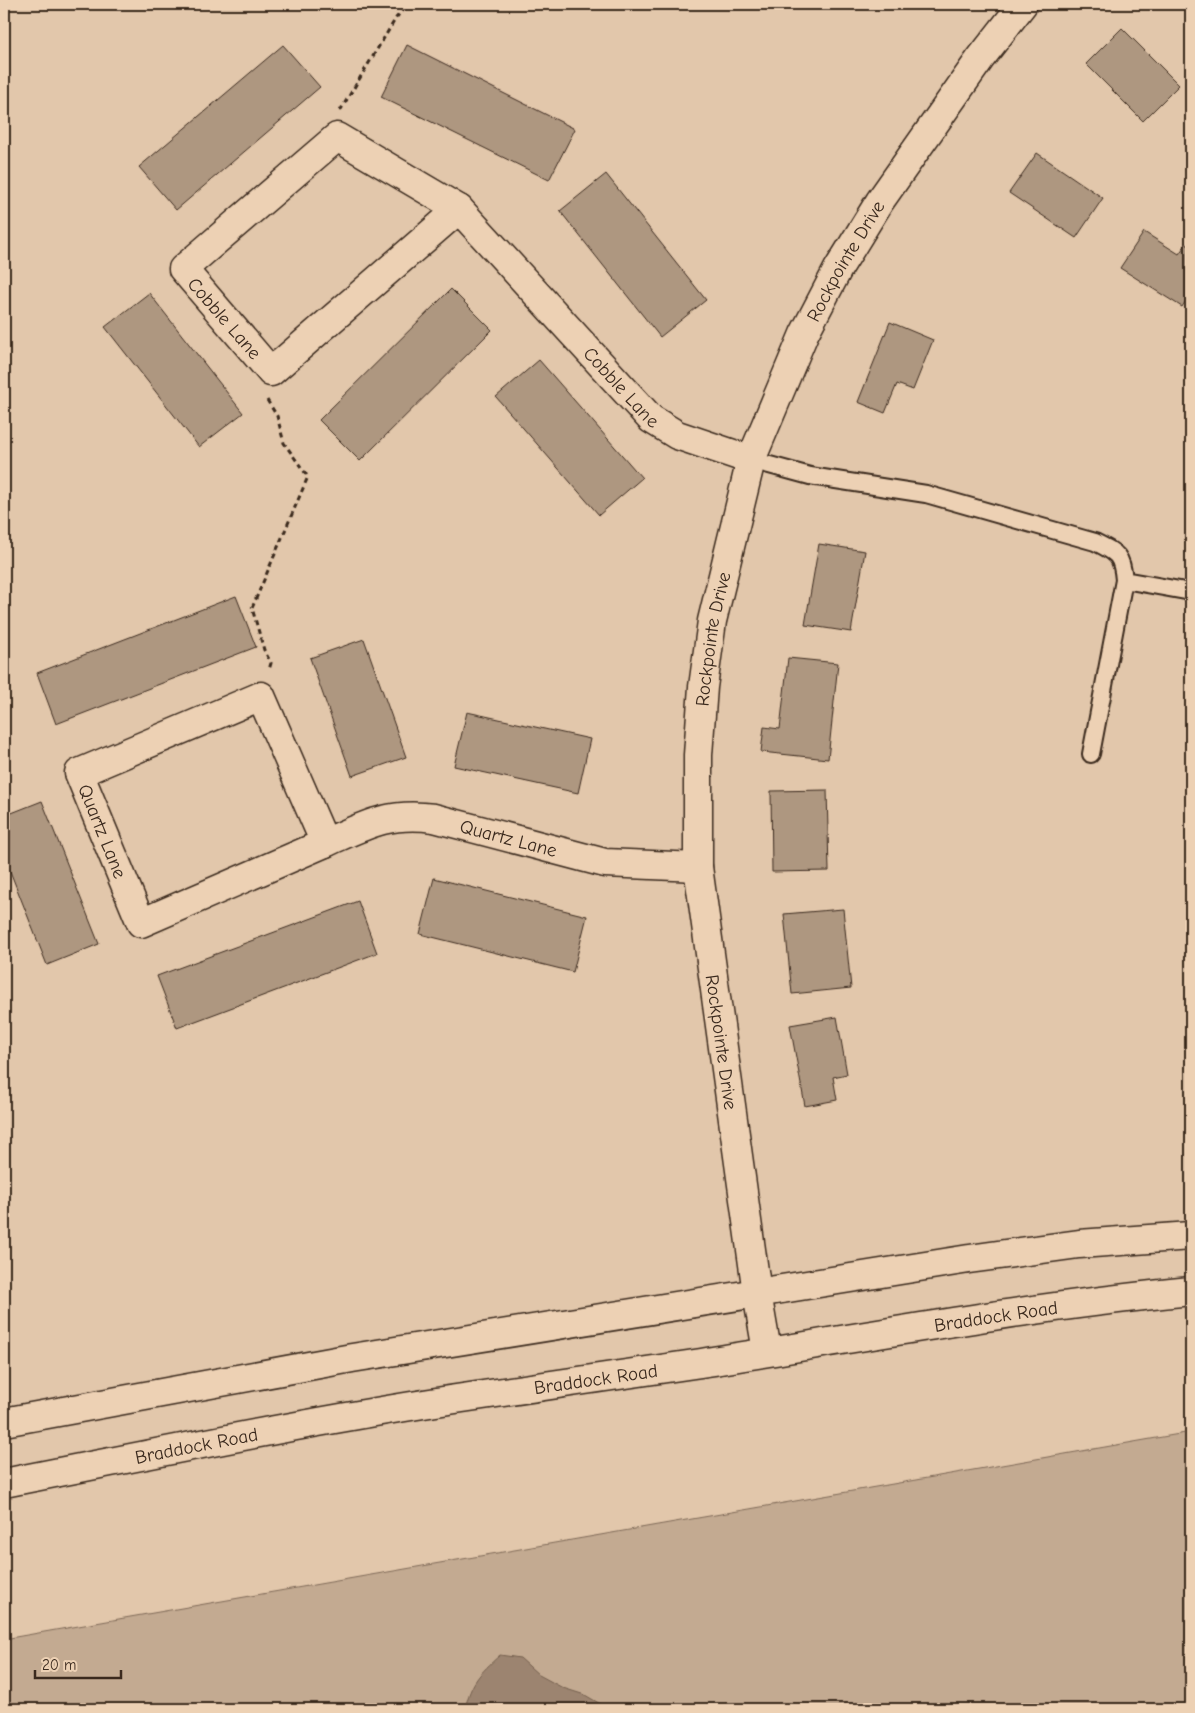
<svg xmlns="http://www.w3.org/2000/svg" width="1195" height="1713" viewBox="0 0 1195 1713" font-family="'Comic Neue',sans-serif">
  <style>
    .green { fill: #c3aa91; stroke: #7f6a58 }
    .water { fill: #9c846f; stroke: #75604f }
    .building { fill: #ae9780; stroke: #3b2a1e }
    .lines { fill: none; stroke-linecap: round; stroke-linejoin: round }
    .service-casing { stroke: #3b2a1e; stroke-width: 20 }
    .minor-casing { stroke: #3b2a1e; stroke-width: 31 }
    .secondary-casing { stroke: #3b2a1e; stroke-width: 31 }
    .path { stroke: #3b2a1e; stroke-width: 3; stroke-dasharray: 5 4; stroke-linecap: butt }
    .service { stroke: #edd1b4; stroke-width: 16 }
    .minor { stroke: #edd1b4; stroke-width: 28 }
    .secondary { stroke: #edd1b4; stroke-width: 28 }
    .labels { text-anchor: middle; stroke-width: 5; stroke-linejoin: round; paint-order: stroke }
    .street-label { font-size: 19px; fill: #3b2a1e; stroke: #edd1b4 }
  </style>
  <rect width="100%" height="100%" fill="#e2c7ab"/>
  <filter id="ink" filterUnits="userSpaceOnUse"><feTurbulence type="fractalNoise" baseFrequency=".02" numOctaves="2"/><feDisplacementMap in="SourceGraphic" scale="10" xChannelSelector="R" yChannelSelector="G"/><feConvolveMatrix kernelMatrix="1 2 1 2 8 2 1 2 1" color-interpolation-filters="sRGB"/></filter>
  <g filter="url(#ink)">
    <path class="green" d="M 1191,1432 L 1191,1709 L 4,1709 L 4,1639 Z"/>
    <path class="water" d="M 500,1655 L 520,1658 L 539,1675 L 563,1688 L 585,1695 L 609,1709 L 465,1709 C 471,1682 479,1674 500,1655 Z"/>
    <path class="building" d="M 1122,28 L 1179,85 L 1143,121 L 1086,64 Z
      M 283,45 L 320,87 L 176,210 L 139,167 Z
      M 407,45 L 575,129 L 549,180 L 381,97 Z
      M 1037,153 L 1103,198 L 1076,238 L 1009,193 Z
      M 606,174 L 706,300 L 660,337 L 560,211 Z
      M 1144,232 L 1179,254 L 1186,244 L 1191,247 L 1191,293 L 1182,307 L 1120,268 Z
      M 451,289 L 492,330 L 360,461 L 319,420 Z
      M 149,293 L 243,413 L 199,447 L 105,327 Z
      M 890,322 L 933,340 L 913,390 L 897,384 L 885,413 L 858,402 Z
      M 539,360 L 642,478 L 599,515 L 496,397 Z
      M 819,544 L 865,551 L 851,632 L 805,625 Z
      M 236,596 L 256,647 L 56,724 L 37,673 Z
      M 364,639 L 406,757 L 352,776 L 310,658 Z
      M 788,658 L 838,663 L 828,759 L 761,752 L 764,727 L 780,729 Z
      M 467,712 L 590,739 L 578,793 L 454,766 Z
      M 827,790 L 829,871 L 772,872 L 771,791 Z
      M 42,801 L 99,944 L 47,965 L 4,856 L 4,816 Z
      M 434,878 L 587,916 L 573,972 L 420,934 Z
      M 358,901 L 377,953 L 177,1028 L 157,976 Z
      M 843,909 L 851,988 L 792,994 L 784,914 Z
      M 837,1017 L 847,1074 L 833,1077 L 837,1100 L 805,1106 L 790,1025 Z"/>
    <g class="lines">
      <defs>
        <path id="service" d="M 751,460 L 810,476 L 926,494 L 1095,542 C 1117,553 1122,555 1124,580 L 1091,754
          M 1124,580 L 1191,592"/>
        <g id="minor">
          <path d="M 337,137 L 459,209 L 271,372 L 183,269 Z"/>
          <path id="s1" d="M 459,209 L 651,419 L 677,435 L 751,460"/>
          <path d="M 261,696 L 325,843 L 141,923 L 79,773 Z"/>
          <path id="s2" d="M 325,843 C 366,825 387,812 434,818 L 605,863 L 698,867"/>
          <path id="s3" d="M 767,1351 L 757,1293 L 698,867 L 698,755 L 703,687 L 712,621 L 751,460 L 804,334 L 838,269 L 880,201 L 980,59 L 1023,4"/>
        </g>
        <g id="secondary">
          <path d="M 4,1422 L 352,1358 L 969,1259 L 1079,1244 L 1191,1236"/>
          <path id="s4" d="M 4,1483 C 152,1454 300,1423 449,1400 C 533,1387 617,1376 701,1363 C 864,1337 1026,1307 1191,1291"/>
        </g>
      </defs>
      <use href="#service" class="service-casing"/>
      <use href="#minor" class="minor-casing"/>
      <use href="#secondary" class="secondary-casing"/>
      <path class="path" d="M 340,111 L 396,18 L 408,4
        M 267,400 L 277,416 L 284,443 L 306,474 L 307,479 L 252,608 L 264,650 L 271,663 L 269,670"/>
      <use href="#service" class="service"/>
      <use href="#minor" class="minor"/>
      <use href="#secondary" class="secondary"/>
    </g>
  </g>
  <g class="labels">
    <g class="street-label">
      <text dy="7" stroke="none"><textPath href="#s3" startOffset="1122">Rockpointe Drive</textPath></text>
      <text transform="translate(225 318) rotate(49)" y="7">Cobble Lane</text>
      <text dy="7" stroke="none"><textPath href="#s1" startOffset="241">Cobble Lane</textPath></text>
      <text dy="7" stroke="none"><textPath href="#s3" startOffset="718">Rockpointe Drive</textPath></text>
      <text transform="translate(103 831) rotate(68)" y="7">Quartz Lane</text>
      <text dy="7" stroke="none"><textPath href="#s2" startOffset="191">Quartz Lane</textPath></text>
      <text transform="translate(722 1042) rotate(82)" y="7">Rockpointe Drive</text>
      <text dy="7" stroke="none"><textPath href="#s4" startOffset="1006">Braddock Road</textPath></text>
      <text dy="7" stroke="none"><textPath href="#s4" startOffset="601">Braddock Road</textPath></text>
      <text dy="7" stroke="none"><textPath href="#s4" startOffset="196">Braddock Road</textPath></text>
    </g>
  </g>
  <rect width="1195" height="1713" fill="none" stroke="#edd1b4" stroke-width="20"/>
  <rect x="10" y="10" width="1175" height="1693" fill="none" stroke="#3b2a1e" stroke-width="2" filter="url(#ink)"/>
  <path d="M35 1670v8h86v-8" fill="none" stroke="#3b2a1e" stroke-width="2.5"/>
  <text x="42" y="1670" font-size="15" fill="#3b2a1e" stroke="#edd1b4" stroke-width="4" paint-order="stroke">20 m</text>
</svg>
